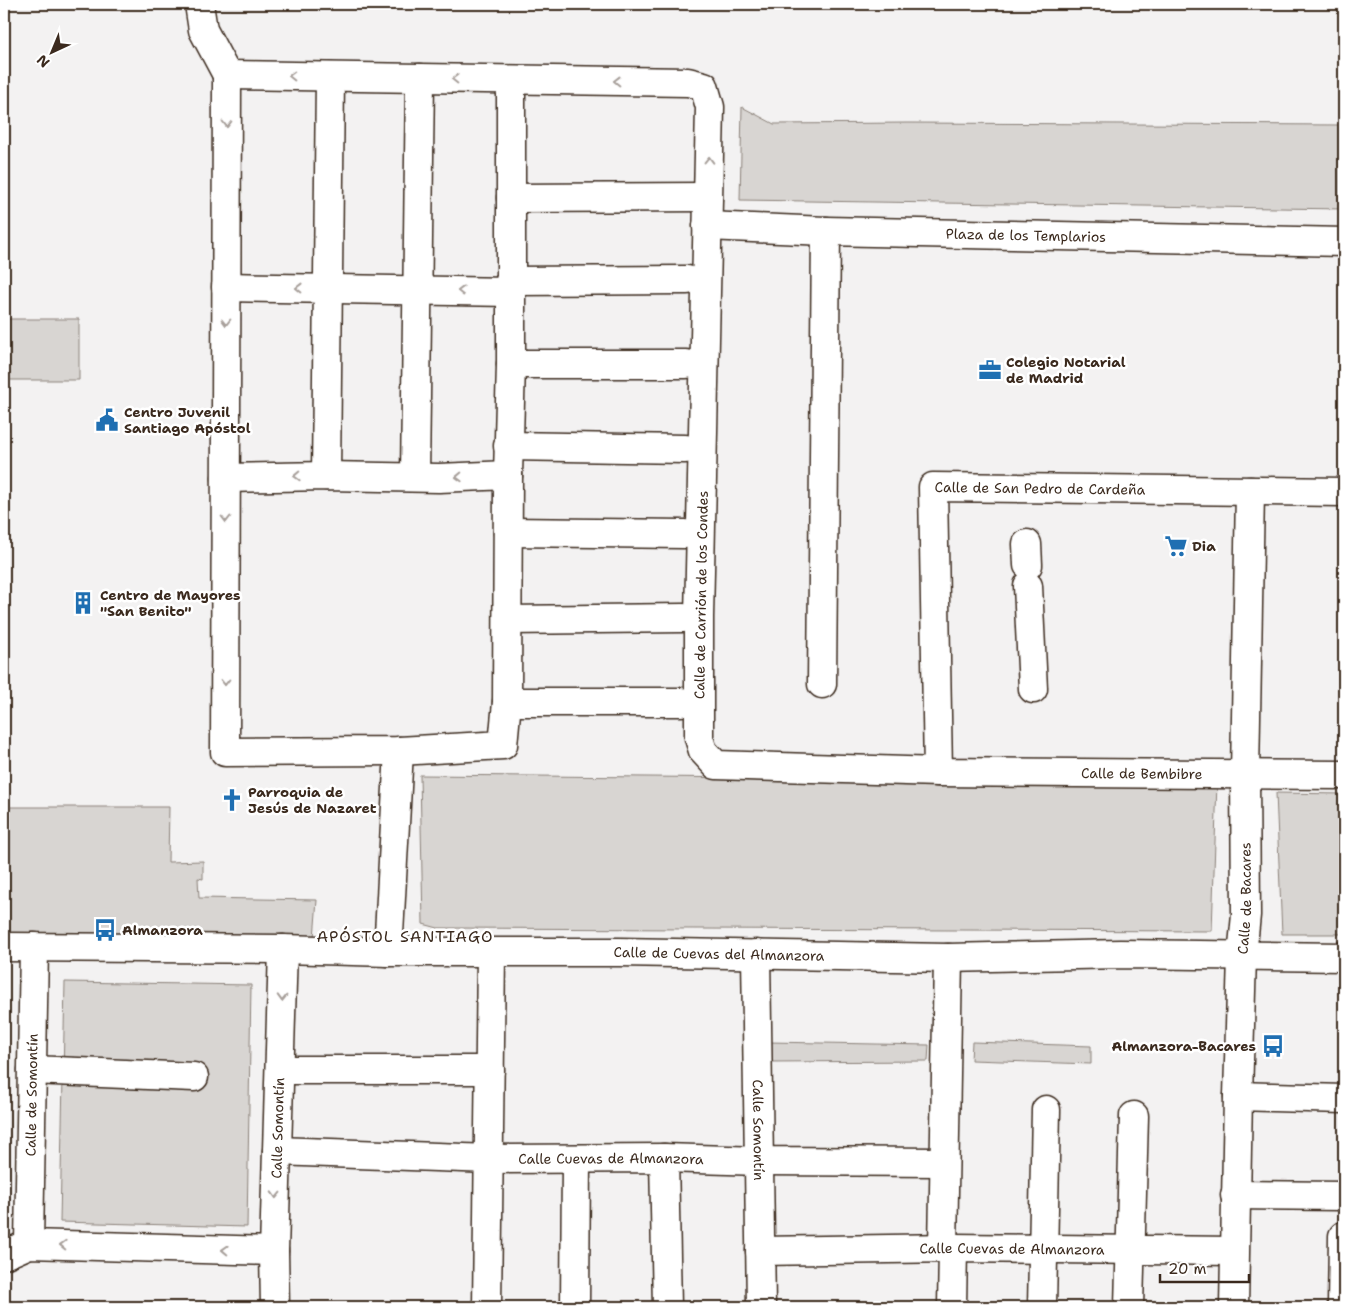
<svg xmlns="http://www.w3.org/2000/svg" width="1348" height="1311" viewBox="0 0 1348 1311" font-family="'Shantell Sans',sans-serif">
  <style>
    .green { fill: #d8d5d2; stroke: #8a8078 }
    .lines { fill: none; stroke-linecap: round; stroke-linejoin: round }
    .minor-casing { stroke: #3b2a1e; stroke-width: 31 }
    .minor { stroke: #fff; stroke-width: 28 }
    .oneway { stroke: #a79f9a }
    .labels { text-anchor: middle; stroke-width: 5; stroke-linejoin: round; paint-order: stroke }
    .street-label { font-size: 14px; fill: #3b2a1e; stroke: #fff }
    .poi-label { font-size: 14px; font-weight: bold; fill: #3b2a1e; stroke: #fff; text-anchor: start }
    .quarter-label { font-size: 16px; letter-spacing: 1px; fill: #3b2a1e; stroke: #fff }
  </style>
  <rect width="100%" height="100%" fill="#f3f2f2"/>
  <filter id="ink" filterUnits="userSpaceOnUse"><feTurbulence type="fractalNoise" baseFrequency=".02" numOctaves="2"/><feDisplacementMap in="SourceGraphic" scale="10" xChannelSelector="R" yChannelSelector="G"/><feConvolveMatrix kernelMatrix="1 2 1 2 8 2 1 2 1" color-interpolation-filters="sRGB"/></filter>
  <g filter="url(#ink)">
    <path class="green" d="M 742,107 L 774,124 L 907,123 L 1344,125 L 1344,209 L 740,200 Z
      M 4,319 L 79,319 L 79,380 L 4,380 Z
      M 420,775 L 1217,782 L 1212,931 L 438,928 L 423,924 Z
      M 1276,793 L 1344,794 L 1344,934 L 1282,934 Z
      M 4,807 L 169,807 L 168,862 L 203,861 L 203,879 L 198,878 L 199,898 L 317,900 L 314,938 L 4,937 Z
      M 65,982 L 251,985 L 247,1227 L 60,1222 Z
      M 768,1042 L 929,1045 L 928,1061 L 769,1062 Z
      M 972,1042 L 1091,1046 L 1091,1064 L 971,1060 Z"/>
    <g class="lines">
      <defs>
        <g id="minor">
          <path d="M 199,4 L 203,30 L 227,75"/>
          <path id="s1" d="M 227,75 L 688,82 L 704,86 L 710,107 L 699,617 L 699,738 L 703,751 L 716,765 L 938,772 L 1344,775"/>
          <path d="M 227,75 L 225,752 L 399,751 L 503,745 L 507,702 L 508,475 L 511,364 L 511,80"/>
          <path d="M 511,198 L 708,197"/>
          <path id="s2" d="M 707,226 L 826,231 L 1344,242"/>
          <path d="M 510,281 L 687,280"/>
          <path d="M 226,287 L 510,292"/>
          <path d="M 511,364 L 686,364"/>
          <path d="M 508,446 L 685,449"/>
          <path d="M 326,476 L 330,77"/>
          <path d="M 415,477 L 420,78"/>
          <path d="M 226,478 L 326,476 L 439,478 L 508,475"/>
          <path d="M 508,532 L 684,534"/>
          <path d="M 1027,544 L 1028,565"/>
          <path d="M 1028,586 L 1033,689"/>
          <path d="M 508,620 L 683,618"/>
          <path d="M 822,684 L 826,231"/>
          <path d="M 507,702 L 681,702"/>
          <path id="s3" d="M 938,772 L 933,487 L 1344,492"/>
          <path id="s4" d="M 4,947 L 283,949 L 388,952 L 619,952 L 948,958 L 1120,954 L 1344,957"/>
          <path d="M 388,952 L 399,751"/>
          <path id="s5" d="M 756,954 L 761,1307"/>
          <path d="M 32,1070 L 194,1077"/>
          <path d="M 280,1070 L 490,1070"/>
          <path d="M 1238,1096 L 1344,1099"/>
          <path id="s6" d="M 277,1151 L 490,1159 L 664,1158 L 760,1161 L 944,1162"/>
          <path d="M 664,1158 L 667,1307"/>
          <path d="M 1235,1195 L 1344,1196"/>
          <path id="s7" d="M 29,1244 L 34,947"/>
          <path d="M 943,1249 L 948,958"/>
          <path id="s8" d="M 760,1251 L 953,1248 L 1234,1251"/>
          <path d="M 4,1255 L 29,1244 L 274,1251"/>
          <path id="s9" d="M 275,1307 L 274,1251 L 283,949"/>
          <path d="M 487,1307 L 491,953"/>
          <path d="M 575,1307 L 576,1159"/>
          <path d="M 952,1307 L 953,1248"/>
          <path d="M 1042,1307 L 1046,1110"/>
          <path d="M 1129,1307 L 1134,1116"/>
          <path id="s10" d="M 1234,1307 L 1238,1096 L 1242,956 L 1246,915 L 1245,774 L 1250,491"/>
          <path d="M 1342,1307 L 1343,1236"/>
        </g>
      </defs>
      <use href="#minor" class="minor-casing"/>
      <use href="#minor" class="minor"/>
    </g>
    <defs><path id="oneway-chevron" d="M-2-3.5L2.5 0L-2 3.5" fill="none" stroke-width="1.6" stroke-linecap="round" stroke-linejoin="round" transform="scale(1.25)"/></defs>
    <g class="oneway">
      <use href="#oneway-chevron" transform="translate(292 76) rotate(-179)"/>
      <use href="#oneway-chevron" transform="translate(455 79) rotate(-179)"/>
      <use href="#oneway-chevron" transform="translate(617 81) rotate(-179)"/>
      <use href="#oneway-chevron" transform="translate(227 124) rotate(90)"/>
      <use href="#oneway-chevron" transform="translate(709 160) rotate(-89)"/>
      <use href="#oneway-chevron" transform="translate(299 288) rotate(-179)"/>
      <use href="#oneway-chevron" transform="translate(461 291) rotate(-179)"/>
      <use href="#oneway-chevron" transform="translate(226 322) rotate(90)"/>
      <use href="#oneway-chevron" transform="translate(297 476) rotate(178)"/>
      <use href="#oneway-chevron" transform="translate(459 477) rotate(178)"/>
      <use href="#oneway-chevron" transform="translate(226 519) rotate(90)"/>
      <use href="#oneway-chevron" transform="translate(225 682) rotate(90)"/>
      <use href="#oneway-chevron" transform="translate(282 998) rotate(92)"/>
      <use href="#oneway-chevron" transform="translate(276 1195) rotate(92)"/>
      <use href="#oneway-chevron" transform="translate(63 1245) rotate(-178)"/>
      <use href="#oneway-chevron" transform="translate(225 1250) rotate(-178)"/>
    </g>
  </g>
  <defs>
    <symbol id="office-bare" viewBox="-9 -9 18 18"><path d="M-6-3h4V-5.5h4V-3h4V5H-6ZM-1-4.5V-3h2v-1.5ZM-6 0V1H6V0Z" fill="#1f6fb2" stroke="#fff" stroke-width="2.5" paint-order="stroke"/></symbol>
    <symbol id="civic-bare" viewBox="-9 -9 18 18"><path d="M-.6-6.5H3V-4.5H.6V-3L4-1V1h2V6H-6V1h2V-1L-.6-3ZM-1.2 2.5V6h2.4V2.5Z" fill="#1f6fb2" stroke="#fff" stroke-width="2.5" paint-order="stroke"/></symbol>
    <symbol id="supermarket-bare" viewBox="-9 -9 18 18"><path d="M-6-5.5h2.5l.6 2H6L4.5 2H-2.5L-4.4-4H-6ZM-1.5 3.2a1.3 1.3 0 1 0 .1 0ZM3 3.2a1.3 1.3 0 1 0 .1 0Z" fill="#1f6fb2" stroke="#fff" stroke-width="2.5" paint-order="stroke"/></symbol>
    <symbol id="building-bare" viewBox="-9 -9 18 18"><path d="M-4-6H4V6H1V3H-1V6H-4ZM-2.5-4.3h1.7v1.8h-1.7ZM.8-4.3h1.7v1.8H.8ZM-2.5-1h1.7V.8h-1.7ZM.8-1h1.7V.8H.8Z" fill="#1f6fb2" stroke="#fff" stroke-width="2.5" paint-order="stroke"/></symbol>
    <symbol id="church-bare" viewBox="-9 -9 18 18"><path d="M-1.2-6h2.4v3.5h3.3v2.4h-3.3V6h-2.4V-.1h-3.3v-2.4h3.3Z" fill="#1f6fb2" stroke="#fff" stroke-width="2.5" paint-order="stroke"/></symbol>
    <symbol id="bus-bare" viewBox="-9 -9 18 18"><path d="M-5-6H5V4H4V6H2V4H-2V6H-4V4H-5ZM-3.5-4V0h7V-4ZM-3.5 1.2v1.5H-2V1.2ZM2 1.2v1.5H3.5V1.2Z" fill="#1f6fb2" stroke="#fff" stroke-width="2.5" paint-order="stroke"/></symbol>
  </defs>
  <g fill-rule="evenodd">
    <use href="#office-bare" x="974" y="354" width="32" height="32"/>
    <use href="#civic-bare" x="91" y="404" width="32" height="32"/>
    <use href="#supermarket-bare" x="1160" y="530" width="32" height="32"/>
    <use href="#building-bare" x="67" y="587" width="32" height="32"/>
    <use href="#church-bare" x="216" y="784" width="32" height="32"/>
    <use href="#bus-bare" x="89" y="914" width="32" height="32"/>
    <use href="#bus-bare" x="1257" y="1030" width="32" height="32"/>
  </g>
  <g class="labels">
    <g class="street-label">
      <text dy="5" stroke="none"><textPath href="#s2" startOffset="319">Plaza de los Templarios</textPath></text>
      <text dy="5" stroke="none"><textPath href="#s3" startOffset="392">Calle de San Pedro de Cardeña</textPath></text>
      <text transform="translate(701 595) rotate(-89)" y="5">Calle de Carrión de los Condes</text>
      <text dy="5" stroke="none"><textPath href="#s1" startOffset="1589">Calle de Bembibre</textPath></text>
      <text dy="5" stroke="none"><textPath href="#s10" startOffset="409">Calle de Bacares</textPath></text>
      <text dy="5" stroke="none"><textPath href="#s4" startOffset="715">Calle de Cuevas del Almanzora</textPath></text>
      <text dy="5" stroke="none"><textPath href="#s7" startOffset="149">Calle de Somontín</textPath></text>
      <text dy="5" stroke="none"><textPath href="#s9" startOffset="179">Calle Somontín</textPath></text>
      <text dy="5" stroke="none"><textPath href="#s5" startOffset="176">Calle Somontín</textPath></text>
      <text dy="5" stroke="none"><textPath href="#s6" startOffset="334">Calle Cuevas de Almanzora</textPath></text>
      <text dy="5" stroke="none"><textPath href="#s8" startOffset="252">Calle Cuevas de Almanzora</textPath></text>
    </g>
    <g class="poi-label">
      <text x="1006" y="367">Colegio Notarial<tspan x="1006" dy="16">de Madrid</tspan></text>
      <text x="124" y="417">Centro Juvenil<tspan x="124" dy="16">Santiago Apóstol</tspan></text>
      <text x="1192" y="551">Dia</text>
      <text x="100" y="600">Centro de Mayores<tspan x="100" dy="16">"San Benito"</tspan></text>
      <text x="248" y="797">Parroquia de<tspan x="248" dy="16">Jesús de Nazaret</tspan></text>
      <text x="122" y="935">Almanzora</text>
      <text x="1256" y="1051" text-anchor="end">Almanzora-Bacares</text>
    </g>
    <g class="quarter-label">
      <text x="405" y="942">APÓSTOL SANTIAGO</text>
    </g>
  </g>
  <rect width="1348" height="1311" fill="none" stroke="#fff" stroke-width="20"/>
  <rect x="10" y="10" width="1328" height="1291" fill="none" stroke="#3b2a1e" stroke-width="2" filter="url(#ink)"/>
  <g transform="translate(52 52) rotate(224)" stroke="#ffffff" stroke-width="4" paint-order="stroke">
  <path d="M0-4L9 19L0 12L-9 19Z" fill="#3b2a1e"/>
  <text y="-8" font-size="14" font-weight="bold" text-anchor="middle" fill="#3b2a1e">N</text>
  </g>
  <path d="M1160 1274v8h89v-8" fill="none" stroke="#3b2a1e" stroke-width="2.5"/>
  <text x="1168" y="1274" font-size="15" fill="#3b2a1e" stroke="#ffffff" stroke-width="4" paint-order="stroke">20 m</text>
</svg>
